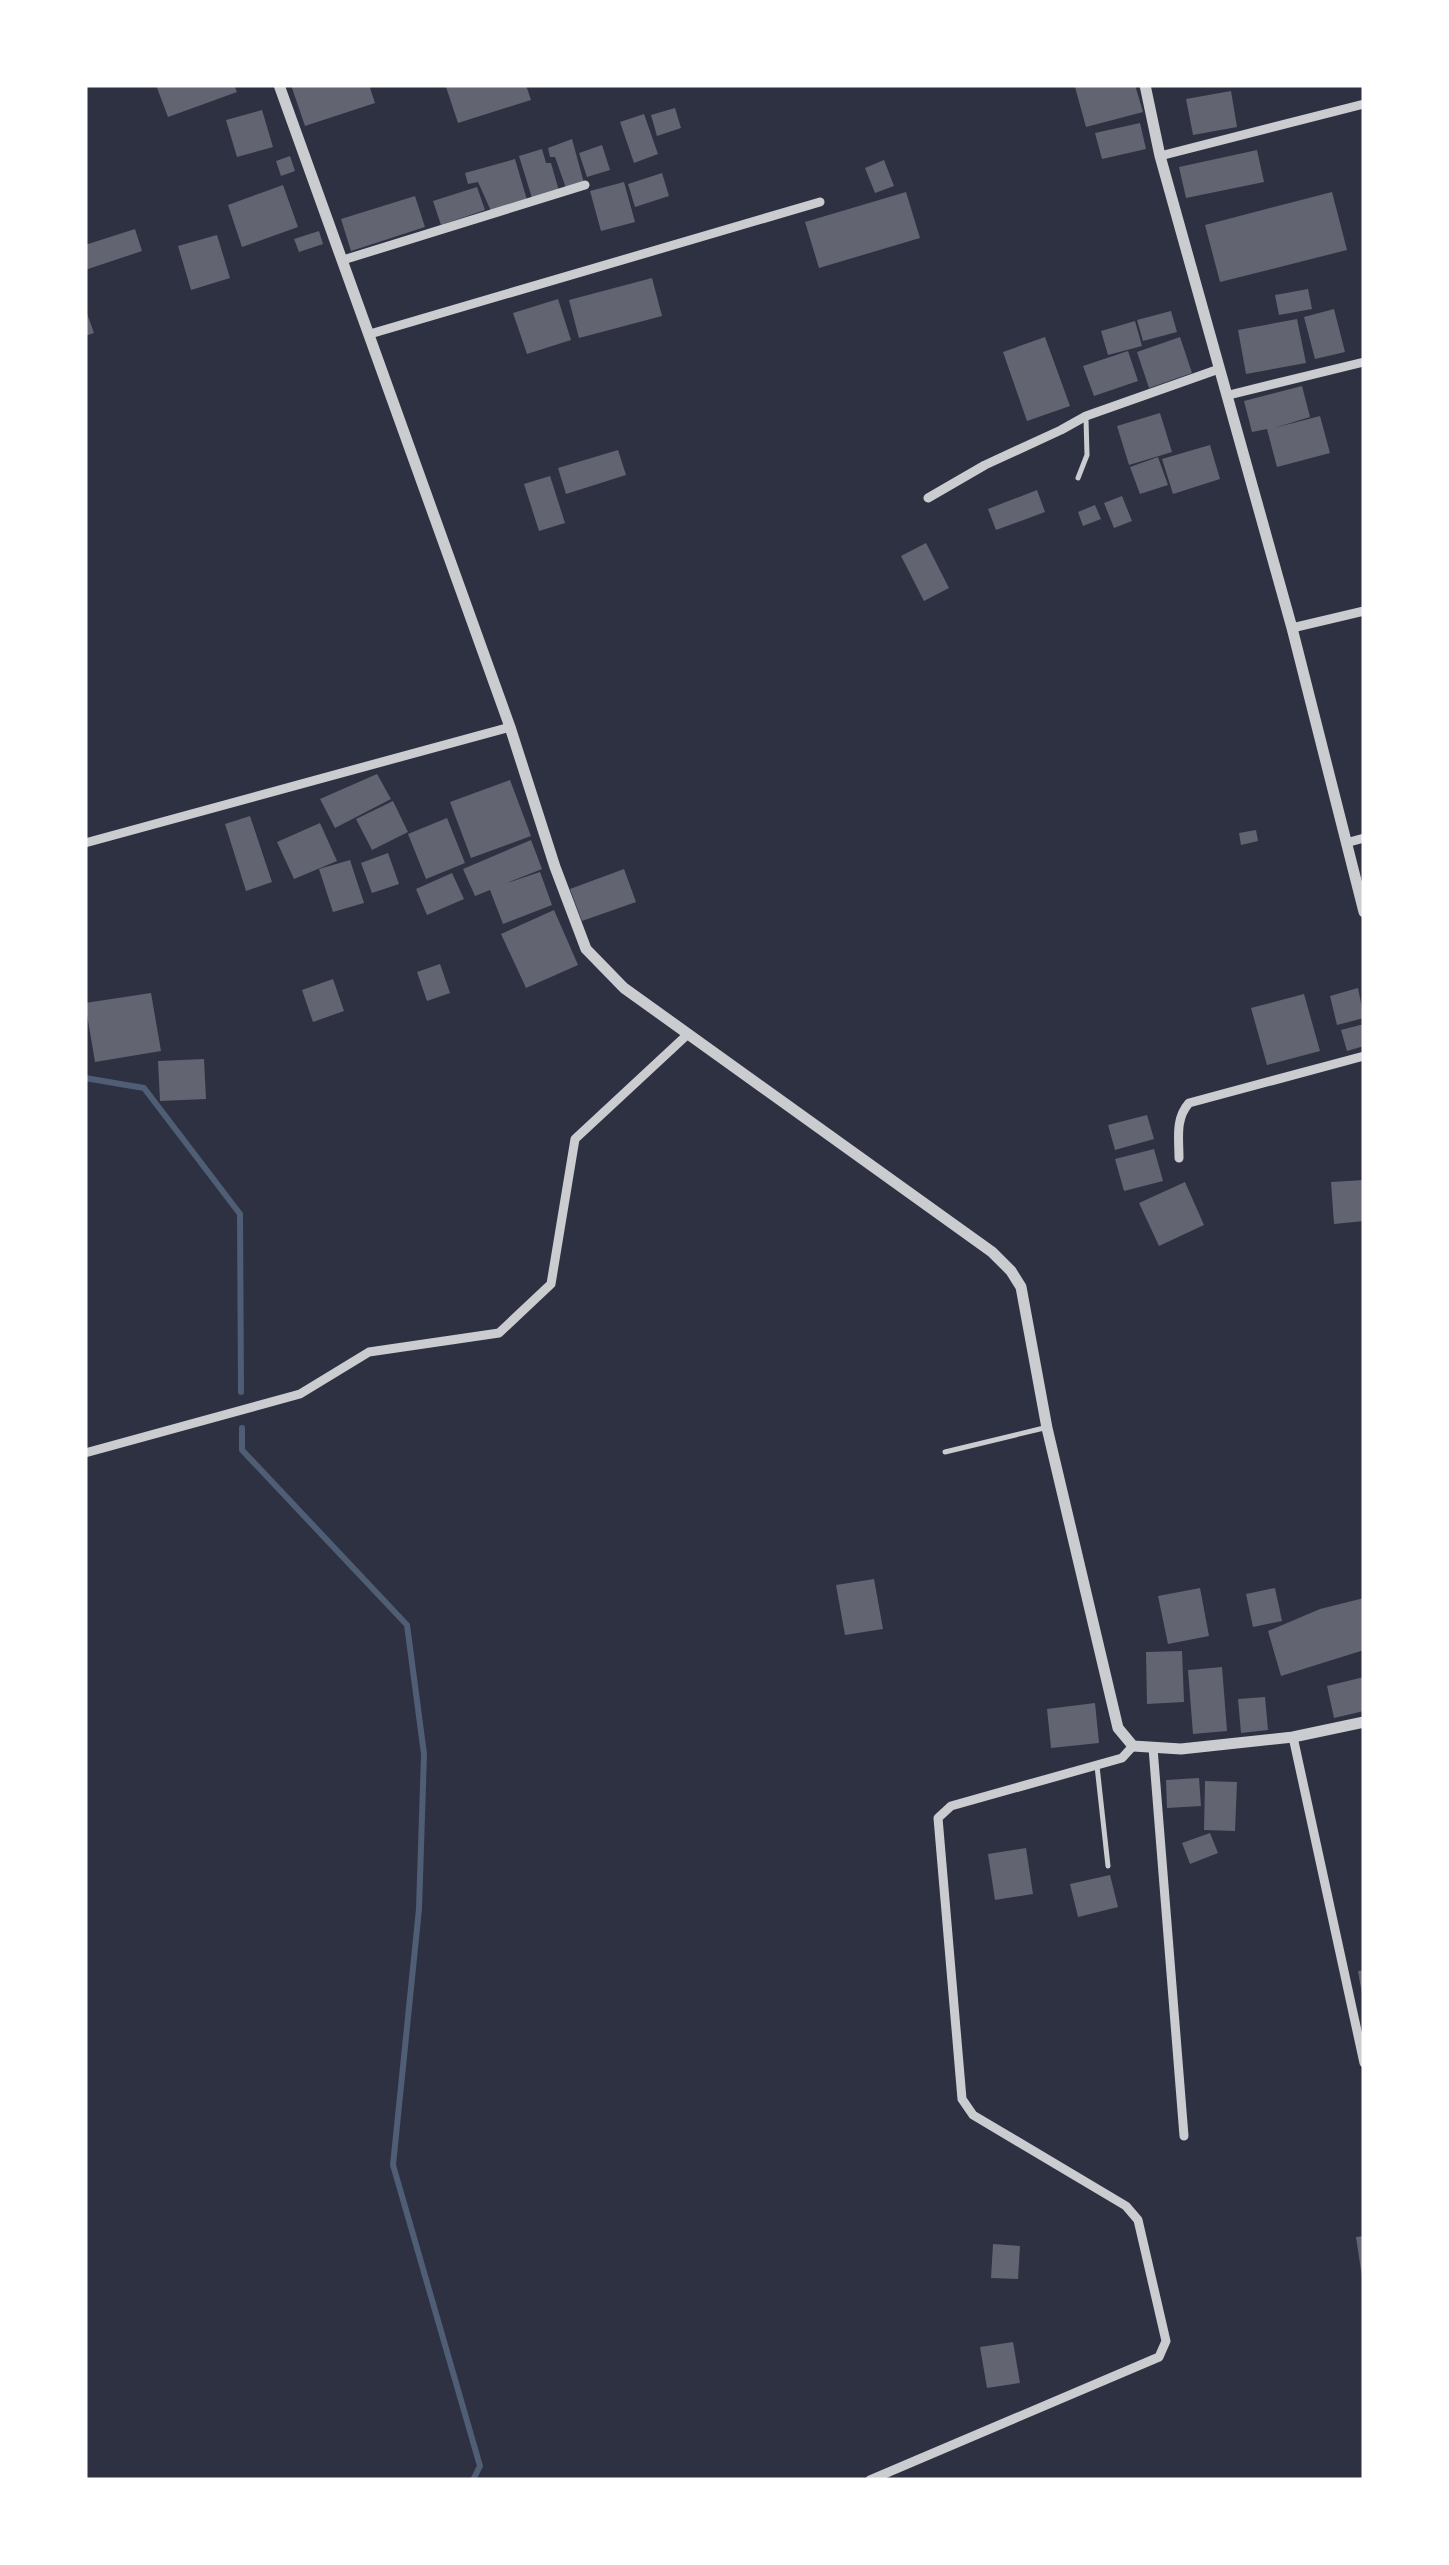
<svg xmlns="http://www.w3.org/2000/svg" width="1449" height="2565" viewBox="0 0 1449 2565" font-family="Poppins,sans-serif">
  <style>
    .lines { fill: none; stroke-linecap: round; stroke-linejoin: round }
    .stream { stroke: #4f5d75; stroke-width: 6 }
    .building { fill: #626471 }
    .service { stroke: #caccd0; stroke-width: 5 }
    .minor { stroke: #caccd0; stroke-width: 9 }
    .tertiary { stroke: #caccd0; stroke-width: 11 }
  </style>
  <rect width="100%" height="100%" fill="#2d3142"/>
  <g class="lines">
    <path class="stream" d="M 85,1078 L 144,1088 L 240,1214 L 241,1392
      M 242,1428 L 242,1450 L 407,1625 L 424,1754 L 419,1909 L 393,2165 L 480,2466 L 473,2480"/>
  </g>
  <path class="building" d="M 156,85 L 234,85 L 237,92 L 168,117 Z
    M 291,85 L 369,85 L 375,103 L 305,126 Z
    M 453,85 L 526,85 L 531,100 L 458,123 L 446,87 Z
    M 1081,85 L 1135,85 L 1143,112 L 1086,127 L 1075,87 Z
    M 1231,91 L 1237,127 L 1193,135 L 1186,99 Z
    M 675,108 L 681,128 L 657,136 L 651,115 Z
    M 262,110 L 273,147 L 237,157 L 226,120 Z
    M 644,114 L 658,154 L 634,163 L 620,122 Z
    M 1140,123 L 1146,149 L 1102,159 L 1095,133 Z
    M 572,139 L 584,183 L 566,188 L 555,157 L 550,157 L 548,148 Z
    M 602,145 L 610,170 L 587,177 L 579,153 Z
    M 542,149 L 546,163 L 551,163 L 559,191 L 532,198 L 519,156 Z
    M 1257,150 L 1264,182 L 1186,198 L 1179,167 Z
    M 290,156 L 295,171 L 281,176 L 276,161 Z
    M 515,159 L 527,200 L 491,211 L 478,182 L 468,184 L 465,173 Z
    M 884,160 L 894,186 L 875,193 L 865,168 Z
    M 662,173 L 669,196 L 635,207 L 628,184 Z
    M 624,182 L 635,222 L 601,231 L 590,191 Z
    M 283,185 L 298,227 L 242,247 L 228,205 Z
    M 477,187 L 485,210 L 441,225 L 433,201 Z
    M 906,192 L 920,238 L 819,268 L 805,222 Z
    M 1332,192 L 1347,250 L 1220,282 L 1205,225 Z
    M 415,196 L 425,227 L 351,251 L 341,219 Z
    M 135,229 L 142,251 L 85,270 L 85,245 Z
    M 319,231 L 323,244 L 299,252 L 294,239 Z
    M 217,235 L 230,278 L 191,290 L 178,246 Z
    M 652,278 L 662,316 L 579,338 L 569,300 Z
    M 1308,289 L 1312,309 L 1279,315 L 1275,295 Z
    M 558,299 L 571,340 L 527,354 L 513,313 Z
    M 85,308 L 94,333 L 85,336 Z
    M 1334,309 L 1345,352 L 1315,359 L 1304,317 Z
    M 1171,311 L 1177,332 L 1143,341 L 1137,320 Z
    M 1297,319 L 1306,363 L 1246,374 L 1238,330 Z
    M 1135,321 L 1142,346 L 1108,355 L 1101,331 Z
    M 1045,337 L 1070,406 L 1027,421 L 1003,352 Z
    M 1180,337 L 1192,373 L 1149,388 L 1137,352 Z
    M 1128,351 L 1138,381 L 1094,396 L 1083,366 Z
    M 1302,386 L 1310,417 L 1274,428 L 1320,416 L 1330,453 L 1277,467 L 1267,429 L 1252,432 L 1244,401 Z
    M 1160,413 L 1172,452 L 1129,465 L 1117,426 Z
    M 1210,445 L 1220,479 L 1173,494 L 1162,459 Z
    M 618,450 L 626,475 L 566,494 L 558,468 Z
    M 1158,457 L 1168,485 L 1140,494 L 1130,467 Z
    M 550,476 L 565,523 L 539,531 L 524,484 Z
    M 1037,490 L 1045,512 L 996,530 L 988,509 Z
    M 1122,496 L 1132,521 L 1114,528 L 1104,503 Z
    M 1095,505 L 1101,519 L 1083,526 L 1078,512 Z
    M 926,543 L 949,588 L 924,601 L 901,556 Z
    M 377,774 L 391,799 L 335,828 L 320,799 Z
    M 510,780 L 531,836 L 471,858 L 450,802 Z
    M 393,801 L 408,832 L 372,850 L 356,819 Z
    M 250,816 L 272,882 L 246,891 L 225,824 Z
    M 447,818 L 465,863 L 426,879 L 408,834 Z
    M 320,823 L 337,861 L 294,879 L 277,842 Z
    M 1256,830 L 1258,841 L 1241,845 L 1239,833 Z
    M 531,840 L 542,869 L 507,883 L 540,872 L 552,905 L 503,924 L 490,890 L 475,896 L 463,869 Z
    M 388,853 L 399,884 L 372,893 L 361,863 Z
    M 350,860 L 364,903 L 333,912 L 319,869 Z
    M 624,869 L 636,902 L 582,921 L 570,889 Z
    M 452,873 L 464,899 L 427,915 L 416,889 Z
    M 554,910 L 578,965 L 526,988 L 501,934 Z
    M 440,964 L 450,993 L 427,1001 L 417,972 Z
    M 333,979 L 344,1011 L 313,1022 L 302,990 Z
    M 1358,988 L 1364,1018 L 1337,1025 L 1330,996 Z
    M 151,993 L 161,1051 L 95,1062 L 85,1003 Z
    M 1304,994 L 1320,1051 L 1267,1065 L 1251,1008 Z
    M 1364,1024 L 1364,1046 L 1347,1051 L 1341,1030 Z
    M 204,1059 L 206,1099 L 160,1101 L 158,1061 Z
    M 1147,1115 L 1154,1139 L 1115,1150 L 1108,1125 Z
    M 1154,1149 L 1163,1181 L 1124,1191 L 1115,1159 Z
    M 1364,1180 L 1364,1221 L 1334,1224 L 1331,1182 Z
    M 1185,1182 L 1204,1225 L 1159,1246 L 1139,1203 Z
    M 874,1579 L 883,1629 L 845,1635 L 836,1585 Z
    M 1200,1588 L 1209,1636 L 1168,1644 L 1158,1596 Z
    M 1275,1588 L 1282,1621 L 1253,1627 L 1246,1594 Z
    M 1364,1598 L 1364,1650 L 1281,1676 L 1268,1631 L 1320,1609 Z
    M 1182,1651 L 1184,1702 L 1147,1704 L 1146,1652 Z
    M 1222,1667 L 1227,1731 L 1193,1734 L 1188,1670 Z
    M 1364,1677 L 1364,1711 L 1334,1718 L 1327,1686 Z
    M 1265,1697 L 1268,1730 L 1241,1733 L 1238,1699 Z
    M 1095,1703 L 1099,1743 L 1051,1748 L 1047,1709 Z
    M 1199,1778 L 1201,1806 L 1167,1808 L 1166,1780 Z
    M 1205,1781 L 1237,1782 L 1235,1831 L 1204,1830 Z
    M 1210,1833 L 1218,1853 L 1190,1864 L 1182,1843 Z
    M 1026,1848 L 1033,1894 L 995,1900 L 988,1854 Z
    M 1110,1875 L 1118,1907 L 1078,1917 L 1070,1884 Z
    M 1364,1970 L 1364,1994 L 1362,1994 L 1358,1971 Z
    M 1364,2236 L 1364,2277 L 1362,2277 L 1356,2237 Z
    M 993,2244 L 1020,2246 L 1018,2279 L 991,2278 Z
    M 1013,2342 L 1020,2383 L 987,2388 L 980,2347 Z"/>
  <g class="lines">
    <path class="service" d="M 1078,478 L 1087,455 L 1086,419
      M 945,1452 L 1044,1428
      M 1097,1766 L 1108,1866"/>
    <path class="minor" d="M 1160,156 L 1364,104
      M 343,260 L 585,185
      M 370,334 L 820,202
      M 1229,395 L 1364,362
      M 928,498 L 985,465 L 1061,430 L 1086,416 L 1219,369
      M 1292,628 L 1364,611
      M 85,843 L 510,727
      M 1346,843 L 1364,838
      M 1179,1158 C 1179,1138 1175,1119 1189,1103 L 1364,1056
      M 85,1453 L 300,1394 L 369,1352 L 499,1333 L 551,1284 L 575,1139 L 688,1034
      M 1293,1737 L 1364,2063
      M 1153,1748 L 1184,2136
      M 870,2480 L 1159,2357 L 1166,2341 L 1138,2220 L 1126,2206 L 973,2115 L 962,2099 L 938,1818 L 951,1806 L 1122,1758 L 1133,1746"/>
    <path class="tertiary" d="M 279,85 L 510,727 L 555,867 L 586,949 L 624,988 L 992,1252 L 1011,1271 L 1021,1287 L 1047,1428 L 1118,1728 L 1133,1746 L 1181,1749 L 1293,1737 L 1364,1722
      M 1145,85 L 1160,156 L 1292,628 L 1364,912"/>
  </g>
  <rect width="1449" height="2565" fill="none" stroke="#ffffff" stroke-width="175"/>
</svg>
